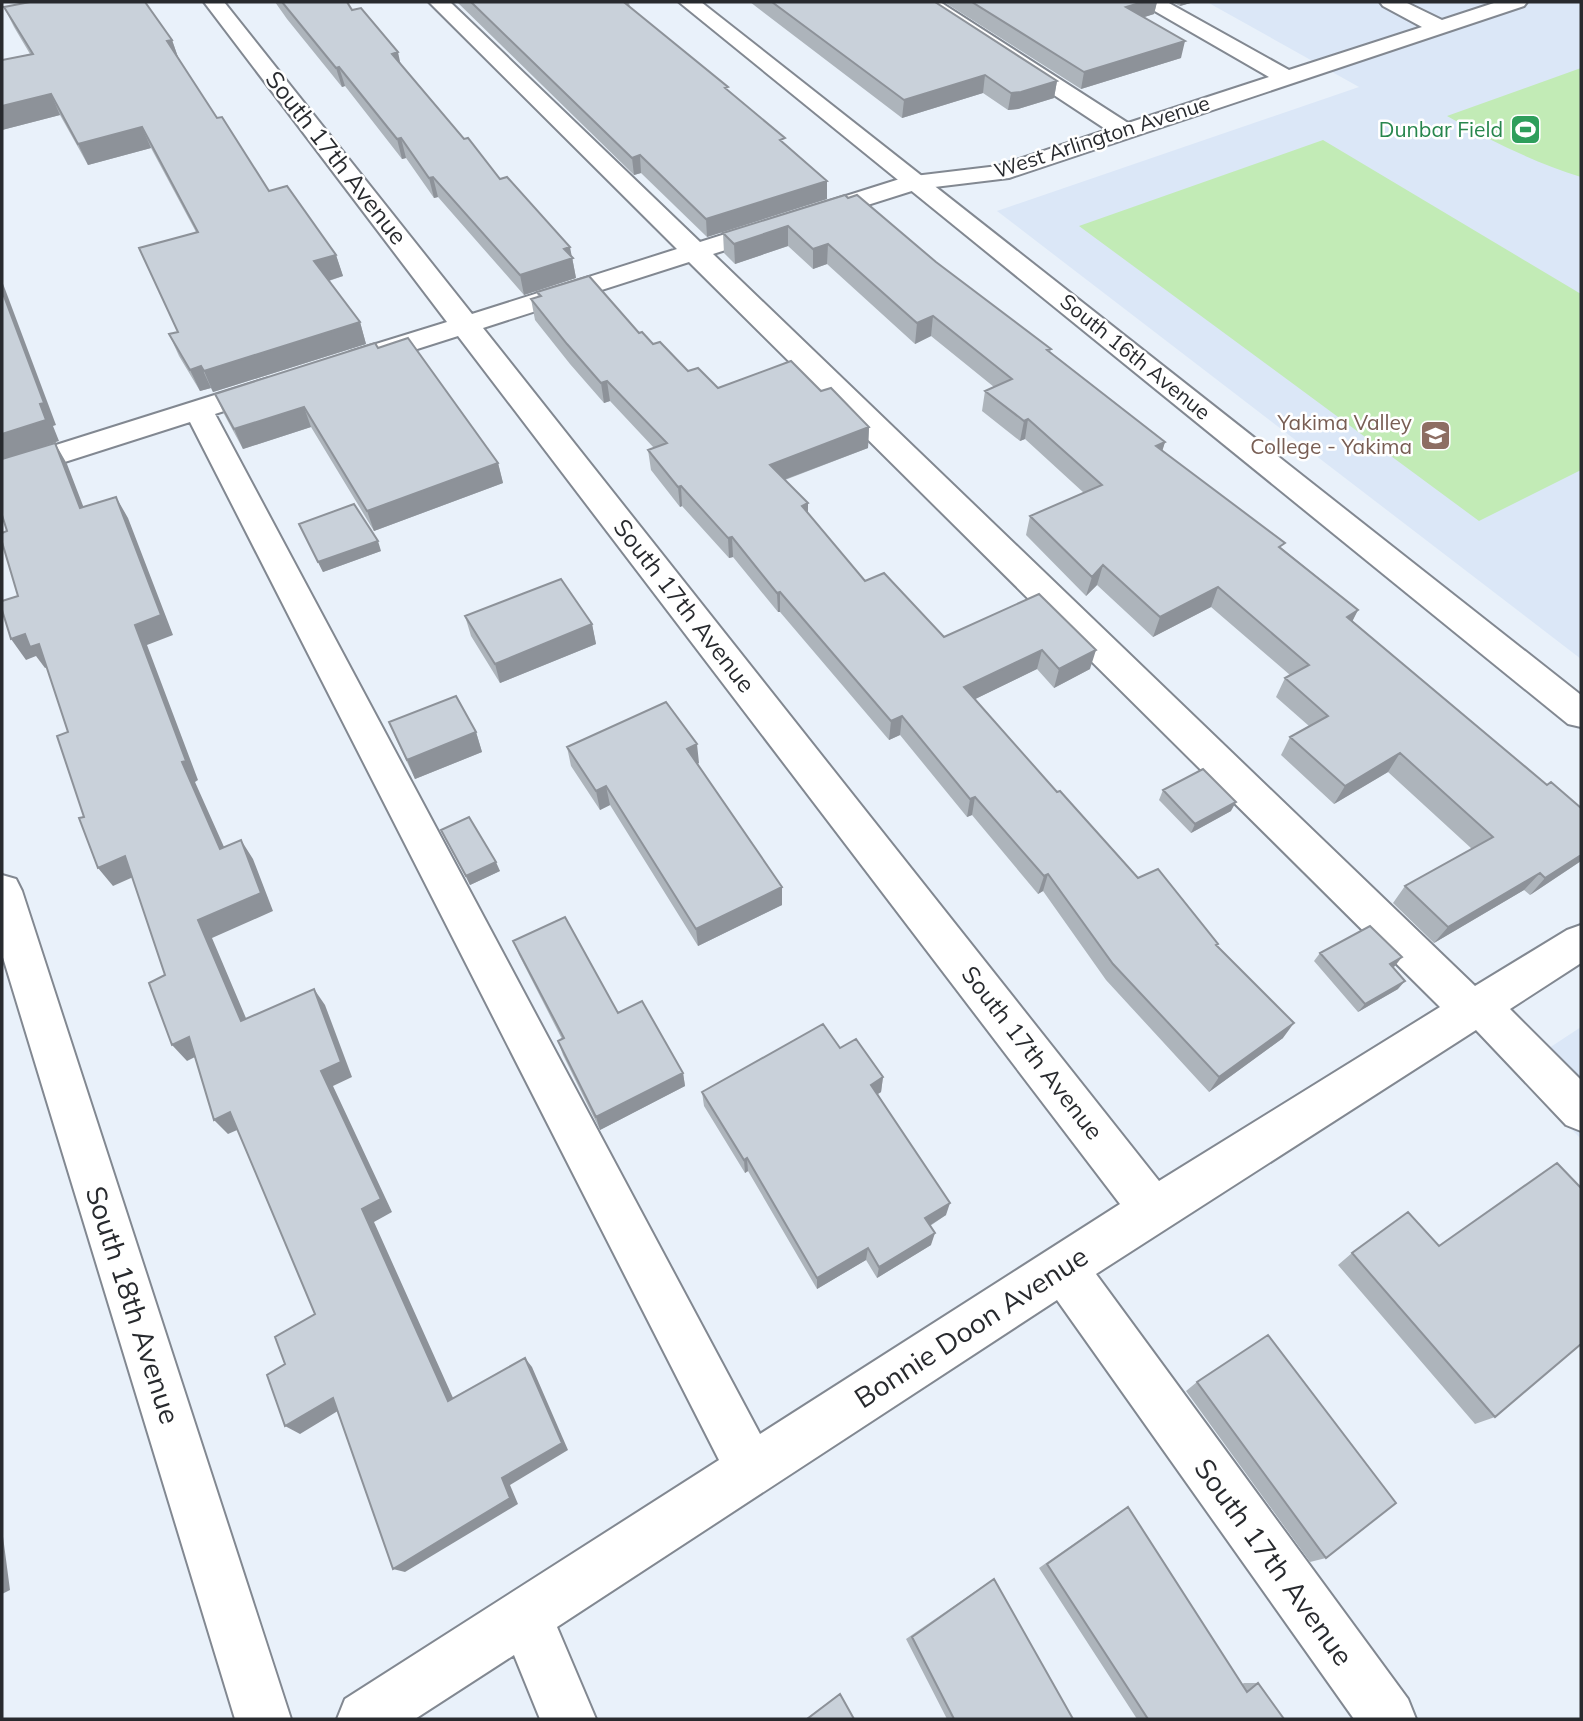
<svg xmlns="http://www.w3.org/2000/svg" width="1583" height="1721" viewBox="0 0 1583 1721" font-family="Mulish,sans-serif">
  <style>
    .built { fill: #dbe7f7 }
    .green { fill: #c2ebb6 }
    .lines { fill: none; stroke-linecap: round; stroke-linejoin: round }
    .minor-casing { stroke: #828891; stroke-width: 4 }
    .major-casing { stroke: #828891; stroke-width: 4 }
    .minor { fill: #fff; fill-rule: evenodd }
    .major { fill: #fff; fill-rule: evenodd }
    .wall { fill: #adb4bb }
    .shaded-wall { fill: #8d9299 }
    .building { fill: #c9d1da; stroke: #8d9299; stroke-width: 2 }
    .labels { text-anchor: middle; stroke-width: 5; stroke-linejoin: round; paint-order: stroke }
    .far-leisure-label { font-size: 21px; fill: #27864d; stroke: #fff; text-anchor: end }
    .far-street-label { font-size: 21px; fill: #282a2e; stroke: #fff }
    .far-education-label { font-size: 21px; fill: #785e54; stroke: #fff; text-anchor: end }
    .street-label { font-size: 24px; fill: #282a2e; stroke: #fff }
    .near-street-label { font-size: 28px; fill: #282a2e; stroke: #fff }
  </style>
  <rect width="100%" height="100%" fill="#e9f1fa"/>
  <path class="built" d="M 1207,2 L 1581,2 L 1581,659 L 997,211 L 1359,87 Z
    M 1581,1027 L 1581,1139 L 1514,1071 Z"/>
  <path class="green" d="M 1581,68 L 1581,177 C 1533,162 1491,141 1447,116 Z
    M 1323,140 L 1581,294 L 1581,470 L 1479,521 L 1079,226 Z"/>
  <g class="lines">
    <defs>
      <path id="minor" d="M 204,2 L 224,2 L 472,314 L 677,249 L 429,2 L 450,2 L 700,242 L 906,177 L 998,166 L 1107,130 L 919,6 L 916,2 L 940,2 L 1128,123 L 1269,77 L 1146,6 L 1143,2 L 1167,2 L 1289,70 L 1422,27 L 1383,6 L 1380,2 L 1405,2 L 1442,20 L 1497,2 L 1527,2 L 1524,6 L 1009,178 L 918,189 L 713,254 L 1475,986 L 1567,930 L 1581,925 L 1581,963 L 1510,1009 L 1581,1080 L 1581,1131 L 1566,1125 L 1476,1030 L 1096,1274 L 1408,1699 L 1416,1719 L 1354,1719 L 1057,1300 L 557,1627 L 596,1719 L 540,1719 L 514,1655 L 415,1719 L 337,1719 L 345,1699 L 719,1460 L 190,422 L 2,482 L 2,462 L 259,381 L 269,378 L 279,381 L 283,387 L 279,393 L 215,414 L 760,1434 L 1120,1204 L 458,336 L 370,364 L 360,366 L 350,364 L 346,358 L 350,352 L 447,322 ZM 689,262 L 1440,1007 L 1159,1181 L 483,328 Z
        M 2,875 L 16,879 L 22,891 L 291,1719 L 235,1719 L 2,954 Z"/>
      <path id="major" d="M 679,2 L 701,2 L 1581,695 L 1581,727 L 1568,724 Z"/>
    </defs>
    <use href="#minor" class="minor-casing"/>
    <use href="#major" class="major-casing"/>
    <use href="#minor" class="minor"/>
    <use href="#major" class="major"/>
  </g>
  <path class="wall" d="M 275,2 L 347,2 L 352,10 L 400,63 L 464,139 L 572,257 L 576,278 L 524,295 L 438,197 L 434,198 L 406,158 L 402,159 L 345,86 L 342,87 L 287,19 Z
    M 457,2 L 629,2 L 630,8 L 728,90 L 785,144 L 827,199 L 707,237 L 641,173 L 634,175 Z
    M 750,2 L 935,2 L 1057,81 L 1054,98 L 1018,109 L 1008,110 L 983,93 L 902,118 Z
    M 944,2 L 1157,2 L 1154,14 L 1144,17 L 1181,58 L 1081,89 Z
    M 1172,2 L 1194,2 L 1180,6 Z
    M 4,7 L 172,40 L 179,60 L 217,118 L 269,191 L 336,255 L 343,276 L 329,281 L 360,322 L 366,344 L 213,392 L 211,388 L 200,391 L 179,356 L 169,334 L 178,332 L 196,232 L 151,148 L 88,165 L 60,115 L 2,130 L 2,60 L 30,54 L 14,27 Z
    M 845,195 L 1051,349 L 1050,352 L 1165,442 L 1162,450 L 1358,610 L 1352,621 L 1581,861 L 1530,895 L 1524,890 L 1434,943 L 1393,903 L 1405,886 L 1472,849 L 1388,772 L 1334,804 L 1281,755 L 1290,737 L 1309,726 L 1276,697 L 1285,678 L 1290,675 L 1211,607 L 1153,637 L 1097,585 L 1086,596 L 1026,535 L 1030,516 L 1084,493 L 1025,439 L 1020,441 L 982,411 L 985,391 L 994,387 L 931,336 L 915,344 L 827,264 L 813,269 L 788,246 L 735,264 L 724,253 L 723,233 Z
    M 537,292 L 639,333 L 688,371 L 718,388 L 821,391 L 869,427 L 868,448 L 785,480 L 808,503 L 808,514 L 865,581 L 944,637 L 1039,594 L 1090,669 L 1054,688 L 1037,669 L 975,699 L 1057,792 L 1138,878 L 1218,944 L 1217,946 L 1283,1038 L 1209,1092 L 1106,980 L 1043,891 L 1038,894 L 972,815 L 967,817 L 900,735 L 889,740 L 780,612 L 778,612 L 733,557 L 729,558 L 682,506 L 680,507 L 651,470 L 648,450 L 654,448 L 610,401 L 604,403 L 570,364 L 535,320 L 531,299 L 538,297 Z
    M 378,348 L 498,463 L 503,483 L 374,531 L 311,427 L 243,449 L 224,414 L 215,394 Z
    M 299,524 L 381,551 L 323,572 Z
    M 465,616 L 592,624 L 596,644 L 500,683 L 471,636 Z
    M 389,722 L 476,732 L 482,752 L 415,779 L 397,741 Z
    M 567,747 L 699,763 L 697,764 L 782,905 L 698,946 L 610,805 L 600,810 L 571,766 Z
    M 1163,790 L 1231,811 L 1191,833 L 1159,800 Z
    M 441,830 L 500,871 L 470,885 Z
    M 513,941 L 618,1013 L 683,1073 L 685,1086 L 600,1130 L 563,1055 L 558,1041 L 562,1039 L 519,955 Z
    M 1320,953 L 1395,966 L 1393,967 L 1398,989 L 1358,1012 L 1314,961 Z
    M 840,1048 L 883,1077 L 881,1092 L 878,1094 L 946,1215 L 930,1226 L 931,1245 L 877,1278 L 866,1260 L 817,1289 L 748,1171 L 745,1173 L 704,1106 L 702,1092 Z
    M 1352,1253 L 1495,1417 L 1475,1424 L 1338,1265 Z
    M 1197,1382 L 1326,1558 L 1310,1562 L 1186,1391 Z
    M 1128,1507 L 1242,1684 L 1244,1683 L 1258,1683 L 1284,1719 L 1137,1719 L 1039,1568 L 1118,1513 Z
    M 994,1579 L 1073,1719 L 947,1719 L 906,1639 L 986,1584 Z
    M 839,1694 L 840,1694 L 854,1719 L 806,1719 Z"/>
  <path class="shaded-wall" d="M 1143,2 L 1157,2 L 1154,14 L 1123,24 L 1126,7 Z
    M 1181,2 L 1194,2 L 1180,6 Z
    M 172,40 L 179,60 L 167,41 Z
    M 1185,41 L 1181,58 L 1081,89 L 1084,72 Z
    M 398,52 L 402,71 L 392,54 Z
    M 339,67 L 345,86 L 342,87 L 336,68 Z
    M 985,75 L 983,93 L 902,118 L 904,100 Z
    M 1057,81 L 1054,98 L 1018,109 L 1008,110 L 1011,93 Z
    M 51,94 L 60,115 L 2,130 L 2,106 Z
    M 142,127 L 151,148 L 88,165 L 78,144 Z
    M 401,138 L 406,158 L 402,159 L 397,139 Z
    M 640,155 L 641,173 L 634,175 L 632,158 Z
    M 433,177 L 438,197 L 434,198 L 429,178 Z
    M 827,181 L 827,199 L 707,237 L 706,219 Z
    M 788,226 L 788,246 L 735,264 L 734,244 Z
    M 828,244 L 827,264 L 813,269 L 813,249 Z
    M 570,247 L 576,278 L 524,295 L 520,275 L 564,249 Z
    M 336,255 L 343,276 L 321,283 L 314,261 Z
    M 2,281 L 56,425 L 53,426 L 59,441 L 2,460 L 2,434 L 40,404 L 2,291 Z
    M 933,316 L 931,336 L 915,344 L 917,323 Z
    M 360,322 L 366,344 L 213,392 L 204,371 Z
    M 201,366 L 211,388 L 200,391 L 190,370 Z
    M 607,381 L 610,401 L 604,403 L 601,383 Z
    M 304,407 L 311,427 L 243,449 L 234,429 Z
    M 1028,419 L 1025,439 L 1020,441 L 1024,421 Z
    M 869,427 L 868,448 L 770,485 L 770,465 Z
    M 1165,442 L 1159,462 L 1156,446 Z
    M 55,443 L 67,464 L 92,529 L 80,508 Z
    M 498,463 L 503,483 L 374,531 L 367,511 Z
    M 681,486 L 682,506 L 680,507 L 678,487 Z
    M 116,497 L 128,518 L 173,635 L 147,645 L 198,780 L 195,782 L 233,867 L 220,849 L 182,762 L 135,625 Z
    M 808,503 L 808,523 L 802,506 Z
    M 732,537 L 733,557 L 729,558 L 728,538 Z
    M 378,541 L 381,551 L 323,572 L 318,562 Z
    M 1103,565 L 1097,585 L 1086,596 L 1092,577 Z
    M 1218,587 L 1211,607 L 1153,637 L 1160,617 Z
    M 780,592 L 780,612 L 778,612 L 777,593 Z
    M 1358,610 L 1348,630 L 1347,617 Z
    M 592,624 L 596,644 L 500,683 L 495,664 Z
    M 25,634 L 39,644 L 54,665 L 45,668 L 36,656 L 26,660 L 11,639 Z
    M 1042,650 L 1037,669 L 961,706 L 964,687 Z
    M 1096,650 L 1090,669 L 1054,688 L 1059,669 Z
    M 902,716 L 900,735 L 889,740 L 891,721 Z
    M 476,732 L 482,752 L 415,779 L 407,760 Z
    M 697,744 L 699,763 L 689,768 L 687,749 Z
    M 1400,753 L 1388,772 L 1334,804 L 1345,786 Z
    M 606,786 L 610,805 L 600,810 L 596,791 Z
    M 975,797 L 972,815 L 967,817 L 970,799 Z
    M 1236,802 L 1231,811 L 1191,833 L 1195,824 Z
    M 241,840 L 253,859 L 273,911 L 212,938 L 254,1037 L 241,1021 L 198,920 Z
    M 1581,855 L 1581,861 L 1530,895 L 1545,878 Z
    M 125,856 L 140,874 L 113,886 L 98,868 Z
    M 496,862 L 500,871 L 470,885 L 466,876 Z
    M 1540,873 L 1524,890 L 1434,943 L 1448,927 Z
    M 1048,874 L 1043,891 L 1038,894 L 1044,876 Z
    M 782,887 L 782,905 L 698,946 L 696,929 Z
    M 1402,957 L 1395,966 L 1383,973 L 1390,964 Z
    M 1405,981 L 1398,989 L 1358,1012 L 1365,1004 Z
    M 314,989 L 325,1005 L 352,1077 L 333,1086 L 392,1212 L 374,1222 L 458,1409 L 448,1401 L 362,1209 L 321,1071 Z
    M 1294,1023 L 1283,1038 L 1209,1092 L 1219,1077 Z
    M 189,1037 L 203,1053 L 187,1061 L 172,1045 Z
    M 683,1073 L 685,1086 L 600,1130 L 596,1117 Z
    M 883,1077 L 881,1092 L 869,1099 L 871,1085 Z
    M 230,1112 L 244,1127 L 228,1134 L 214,1120 Z
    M 747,1158 L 748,1171 L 745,1173 L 744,1160 Z
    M 950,1203 L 946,1215 L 921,1231 L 925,1218 Z
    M 935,1233 L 931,1245 L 877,1278 L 879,1267 Z
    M 868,1248 L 866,1260 L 817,1289 L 817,1278 Z
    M 525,1358 L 532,1367 L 568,1450 L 510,1485 L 518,1504 L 405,1572 L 393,1569 L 502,1478 Z
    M 333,1398 L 346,1406 L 300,1434 L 285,1426 Z
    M 2,1529 L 10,1590 L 2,1594 Z"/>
  <path class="building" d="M 30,2 L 145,2 L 172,40 L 167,41 L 217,118 L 222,117 L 269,191 L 287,186 L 336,255 L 314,261 L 360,322 L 204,371 L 201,366 L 190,370 L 169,334 L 178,332 L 139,248 L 198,232 L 142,127 L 78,144 L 51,94 L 2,106 L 2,60 L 33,54 L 4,7 Z
    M 282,2 L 347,2 L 352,10 L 361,8 L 398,52 L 392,54 L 464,139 L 468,138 L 500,179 L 507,177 L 570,247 L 564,249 L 573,258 L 520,275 L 433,177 L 429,178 L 401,138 L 397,139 L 339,67 L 336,68 Z
    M 471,2 L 629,2 L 625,3 L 728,87 L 725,88 L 785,138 L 780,140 L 827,181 L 706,219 L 640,155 L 632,158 Z
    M 772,2 L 935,2 L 1057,81 L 1021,92 L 1011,93 L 985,75 L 904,100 Z
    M 972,2 L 1143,2 L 1126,7 L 1185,41 L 1084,72 Z
    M 845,195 L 848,198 L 857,195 L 936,262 L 1051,349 L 1047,350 L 1165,442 L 1156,446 L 1285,543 L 1279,547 L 1358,610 L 1347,617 L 1547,785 L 1551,782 L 1581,808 L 1581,855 L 1545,878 L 1540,873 L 1448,927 L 1405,886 L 1493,837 L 1400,753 L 1345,786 L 1290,737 L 1328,716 L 1285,678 L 1309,665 L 1218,587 L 1160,617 L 1103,565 L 1092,577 L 1030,516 L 1102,485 L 1028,419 L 1024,421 L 985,391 L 1012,379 L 933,316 L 917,323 L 828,244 L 813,249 L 788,226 L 734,244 L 723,233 Z
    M 589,276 L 639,333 L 642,332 L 653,344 L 660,342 L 688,371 L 698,368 L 718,388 L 791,361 L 821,391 L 831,388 L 869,427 L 770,465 L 808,503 L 802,506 L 865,581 L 884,573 L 944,637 L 1039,594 L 1096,650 L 1059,669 L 1042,650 L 964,687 L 1057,792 L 1060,791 L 1138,878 L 1158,869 L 1218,944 L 1216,945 L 1294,1023 L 1219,1077 L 1113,964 L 1048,874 L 1044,876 L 975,797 L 970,799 L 902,716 L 891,721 L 780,592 L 777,593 L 732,537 L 728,538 L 681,486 L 678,487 L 648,450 L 667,443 L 607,381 L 601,383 L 567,344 L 531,299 L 541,296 L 537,292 Z
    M 2,291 L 44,403 L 40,404 L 46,420 L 2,434 Z
    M 408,338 L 498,463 L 367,511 L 304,407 L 234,429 L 215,394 L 375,343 L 378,348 Z
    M 55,443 L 80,508 L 116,497 L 161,615 L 135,625 L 186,761 L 182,762 L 220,849 L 241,840 L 261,893 L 198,920 L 241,1021 L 314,989 L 341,1062 L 321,1071 L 381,1199 L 362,1209 L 448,1401 L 525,1358 L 562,1443 L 502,1478 L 510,1498 L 393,1569 L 333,1398 L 285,1426 L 267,1375 L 285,1364 L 275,1337 L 315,1314 L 230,1112 L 214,1120 L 189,1037 L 172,1045 L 149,983 L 165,975 L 125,856 L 98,868 L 79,818 L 84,817 L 57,736 L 68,732 L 39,644 L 30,647 L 25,634 L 11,639 L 2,610 L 2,601 L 18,596 L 2,542 L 2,533 L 7,531 L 2,515 L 2,459 Z
    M 354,504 L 378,541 L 318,562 L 299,524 Z
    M 561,579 L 592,624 L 495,664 L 465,616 Z
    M 456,696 L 476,732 L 407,760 L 389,722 Z
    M 666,702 L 697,744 L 687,749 L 782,887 L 696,929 L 606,786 L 596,791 L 567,747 Z
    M 1203,769 L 1236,802 L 1195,824 L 1163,790 Z
    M 469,817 L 496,862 L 466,876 L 441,830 Z
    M 565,917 L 618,1013 L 642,1001 L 683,1073 L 596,1117 L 558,1041 L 564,1038 L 513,941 Z
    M 1370,926 L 1402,957 L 1390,964 L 1405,981 L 1365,1004 L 1320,953 Z
    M 823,1024 L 840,1048 L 856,1039 L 883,1077 L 871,1085 L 950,1203 L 925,1218 L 935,1233 L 879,1267 L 868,1248 L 817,1278 L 747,1158 L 744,1160 L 702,1092 Z
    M 1557,1163 L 1581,1188 L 1581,1344 L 1495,1417 L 1352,1253 L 1408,1212 L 1439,1246 Z
    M 1268,1335 L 1396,1503 L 1326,1558 L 1197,1382 Z
    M 1128,1507 L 1247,1692 L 1258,1683 L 1284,1719 L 1148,1719 L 1047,1564 Z
    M 994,1579 L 1073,1719 L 954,1719 L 912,1637 Z
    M 840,1694 L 854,1719 L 807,1719 Z"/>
  <defs>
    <symbol id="stadium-square" viewBox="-11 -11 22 22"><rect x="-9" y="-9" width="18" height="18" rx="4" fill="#2e9e5b" stroke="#fff"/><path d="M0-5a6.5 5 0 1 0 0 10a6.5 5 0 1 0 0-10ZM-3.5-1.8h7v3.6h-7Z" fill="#fff"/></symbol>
    <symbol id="university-square" viewBox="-11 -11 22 22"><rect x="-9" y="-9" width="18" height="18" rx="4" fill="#8d6e63" stroke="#fff"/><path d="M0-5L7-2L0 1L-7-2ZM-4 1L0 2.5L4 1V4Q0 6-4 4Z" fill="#fff"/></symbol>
  </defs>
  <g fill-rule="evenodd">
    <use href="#stadium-square" x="1508" y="112" width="35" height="35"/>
    <use href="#university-square" x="1418" y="418" width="35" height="35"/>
  </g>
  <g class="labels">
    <g class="far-leisure-label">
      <text x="1503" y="137">Dunbar Field</text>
    </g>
    <g class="far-street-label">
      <text transform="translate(1102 137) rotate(-18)" y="7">West Arlington Avenue</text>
      <text transform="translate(1135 357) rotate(39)" y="7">South 16th Avenue</text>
    </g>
    <g class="far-education-label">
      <text x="1412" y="430">Yakima Valley<tspan x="1412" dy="24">College - Yakima</tspan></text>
    </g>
    <g class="street-label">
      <text transform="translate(336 158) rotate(52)" y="8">South 17th Avenue</text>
      <text transform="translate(684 606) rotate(52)" y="8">South 17th Avenue</text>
      <text transform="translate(1032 1053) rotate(52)" y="8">South 17th Avenue</text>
    </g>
    <g class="near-street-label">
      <text transform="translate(133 1305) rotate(72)" y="10">South 18th Avenue</text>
      <text transform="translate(971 1327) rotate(-33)" y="10">Bonnie Doon Avenue</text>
      <text transform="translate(1274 1562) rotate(54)" y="10">South 17th Avenue</text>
    </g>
  </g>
  <rect width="1583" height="1721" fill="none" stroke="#282a2e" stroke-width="7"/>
</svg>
